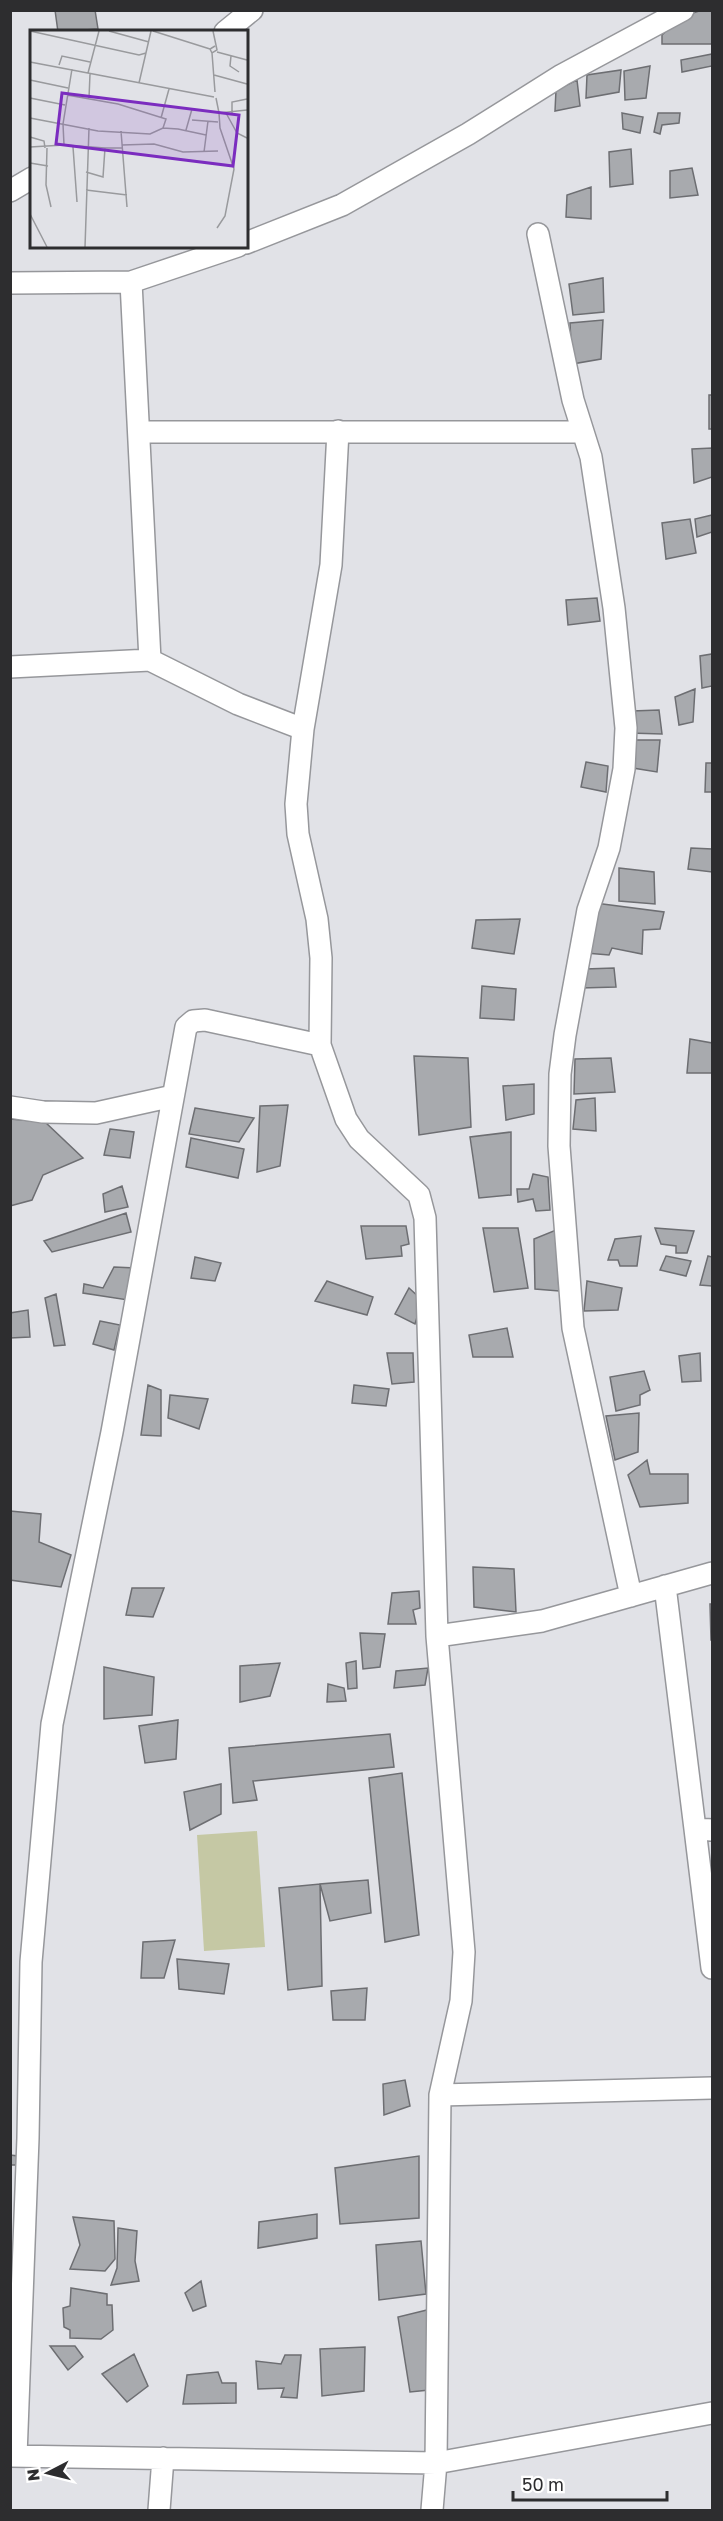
<svg xmlns="http://www.w3.org/2000/svg" width="723" height="2521" viewBox="0 0 723 2521" font-family="'Golos Text',sans-serif">
  <style>
    .green { fill: #c5c8a4 }
    .building { fill: #a8aaae; stroke: #6d6e72; stroke-width: 1.5 }
    .lines { fill: none; stroke-linecap: round; stroke-linejoin: round }
    .street-casing { stroke: #96979b; stroke-width: 24 }
    .street { stroke: #fff; stroke-width: 21 }
    .inset-road { fill: none; stroke: #999a9d; stroke-width: 1.5 }
    .view { fill: #7b2cbf; fill-opacity: 0.15; stroke: #7b2cbf; stroke-width: 3 }
    .inset-edge { fill: none; stroke: #2d2d2f; stroke-width: 3 }
  </style>
  <rect width="100%" height="100%" fill="#e1e2e7"/>
  <path class="green" d="M 257,1831 L 265,1947 L 204,1951 L 197,1835 Z"/>
  <path class="building" d="M 55,10 L 95,10 L 98,29 L 58,32 Z
    M 702,10 L 712,10 L 712,44 L 662,44 L 662,35 L 681,17 Z
    M 712,54 L 712,66 L 682,72 L 681,60 Z
    M 650,66 L 646,98 L 625,100 L 624,71 Z
    M 621,70 L 619,92 L 586,98 L 587,75 Z
    M 577,80 L 580,106 L 555,111 L 556,90 Z
    M 622,113 L 643,117 L 640,133 L 623,129 Z
    M 658,113 L 680,113 L 679,123 L 662,125 L 660,134 L 654,132 Z
    M 631,149 L 633,184 L 610,187 L 609,152 Z
    M 692,168 L 698,195 L 670,198 L 670,171 Z
    M 591,187 L 591,219 L 566,217 L 567,195 Z
    M 603,278 L 604,312 L 573,315 L 569,284 Z
    M 603,320 L 601,359 L 572,364 L 570,323 Z
    M 709,395 L 712,395 L 712,429 L 709,429 Z
    M 712,448 L 712,477 L 694,483 L 692,449 Z
    M 712,515 L 712,532 L 697,537 L 695,519 Z
    M 690,519 L 696,553 L 666,559 L 662,523 Z
    M 597,598 L 600,621 L 568,625 L 566,600 Z
    M 712,654 L 712,686 L 702,688 L 700,656 Z
    M 695,689 L 693,722 L 679,725 L 675,697 Z
    M 659,710 L 662,734 L 629,733 L 632,711 Z
    M 633,740 L 660,740 L 657,772 L 633,768 Z
    M 586,762 L 608,766 L 606,792 L 581,787 Z
    M 706,763 L 712,763 L 712,792 L 705,792 Z
    M 691,848 L 712,849 L 712,872 L 688,869 Z
    M 619,868 L 654,872 L 655,904 L 619,901 Z
    M 595,903 L 664,912 L 660,929 L 643,930 L 642,954 L 612,948 L 609,955 L 586,953 Z
    M 520,919 L 514,954 L 472,948 L 476,920 Z
    M 614,968 L 616,987 L 581,988 L 585,969 Z
    M 482,986 L 516,989 L 514,1020 L 480,1018 Z
    M 690,1039 L 712,1043 L 712,1073 L 687,1073 Z
    M 414,1056 L 468,1058 L 471,1127 L 419,1135 Z
    M 611,1058 L 615,1092 L 574,1094 L 575,1059 Z
    M 534,1084 L 534,1114 L 506,1120 L 503,1086 Z
    M 595,1098 L 596,1131 L 573,1129 L 576,1100 Z
    M 288,1105 L 280,1166 L 257,1172 L 260,1106 Z
    M 195,1108 L 254,1118 L 239,1142 L 189,1134 Z
    M 10,1119 L 45,1122 L 83,1158 L 43,1175 L 32,1200 L 10,1206 Z
    M 110,1129 L 134,1132 L 130,1158 L 104,1155 Z
    M 511,1132 L 511,1195 L 479,1198 L 470,1137 Z
    M 191,1138 L 244,1149 L 238,1178 L 186,1167 Z
    M 533,1174 L 548,1177 L 550,1210 L 536,1211 L 533,1199 L 518,1202 L 517,1189 L 529,1189 Z
    M 122,1186 L 128,1207 L 105,1212 L 103,1194 Z
    M 126,1213 L 131,1232 L 52,1252 L 44,1241 Z
    M 361,1226 L 406,1226 L 409,1244 L 401,1246 L 402,1256 L 366,1259 Z
    M 483,1228 L 518,1228 L 528,1288 L 494,1292 Z
    M 655,1228 L 694,1231 L 687,1253 L 676,1253 L 676,1246 L 661,1244 Z
    M 556,1230 L 559,1291 L 535,1289 L 534,1239 Z
    M 641,1236 L 637,1266 L 620,1266 L 618,1260 L 608,1260 L 615,1239 Z
    M 666,1256 L 691,1261 L 686,1276 L 660,1270 Z
    M 708,1256 L 712,1257 L 712,1286 L 700,1285 Z
    M 195,1257 L 221,1263 L 215,1281 L 191,1278 Z
    M 114,1267 L 135,1268 L 128,1300 L 83,1293 L 84,1284 L 103,1288 Z
    M 327,1281 L 373,1297 L 367,1315 L 315,1301 Z
    M 587,1281 L 622,1288 L 618,1310 L 584,1311 Z
    M 409,1288 L 422,1300 L 415,1324 L 395,1314 Z
    M 56,1294 L 65,1345 L 54,1346 L 45,1298 Z
    M 28,1310 L 30,1337 L 10,1338 L 10,1313 Z
    M 100,1321 L 120,1325 L 114,1350 L 93,1344 Z
    M 507,1328 L 513,1357 L 473,1357 L 469,1335 Z
    M 387,1353 L 413,1353 L 414,1382 L 392,1384 Z
    M 700,1353 L 701,1381 L 682,1382 L 679,1356 Z
    M 644,1371 L 650,1390 L 640,1395 L 640,1405 L 616,1411 L 610,1377 Z
    M 148,1385 L 161,1390 L 161,1436 L 141,1435 Z
    M 354,1385 L 389,1389 L 386,1406 L 352,1403 Z
    M 170,1395 L 208,1399 L 199,1429 L 168,1418 Z
    M 639,1413 L 638,1452 L 615,1460 L 606,1416 Z
    M 647,1460 L 650,1474 L 688,1474 L 688,1503 L 640,1507 L 628,1475 Z
    M 10,1511 L 41,1514 L 39,1542 L 71,1555 L 61,1587 L 10,1580 Z
    M 473,1567 L 514,1569 L 516,1612 L 474,1607 Z
    M 132,1588 L 164,1588 L 153,1617 L 126,1615 Z
    M 419,1591 L 420,1608 L 413,1610 L 416,1624 L 388,1624 L 392,1593 Z
    M 710,1604 L 712,1604 L 712,1640 L 711,1640 Z
    M 360,1633 L 385,1634 L 380,1667 L 363,1669 Z
    M 356,1661 L 357,1688 L 348,1689 L 346,1663 Z
    M 280,1663 L 270,1696 L 240,1702 L 240,1666 Z
    M 104,1667 L 154,1677 L 152,1715 L 104,1719 Z
    M 428,1668 L 425,1685 L 394,1688 L 396,1671 Z
    M 328,1684 L 344,1688 L 346,1701 L 327,1702 Z
    M 178,1720 L 176,1759 L 145,1763 L 139,1726 Z
    M 390,1734 L 394,1767 L 253,1781 L 257,1800 L 233,1803 L 229,1748 Z
    M 402,1773 L 419,1935 L 385,1942 L 369,1778 Z
    M 221,1784 L 221,1814 L 190,1830 L 184,1792 Z
    M 368,1880 L 371,1913 L 330,1921 L 320,1884 Z
    M 320,1884 L 322,1986 L 288,1990 L 279,1888 Z
    M 175,1940 L 164,1978 L 141,1978 L 143,1942 Z
    M 177,1959 L 229,1964 L 224,1994 L 179,1989 Z
    M 367,1988 L 365,2020 L 333,2020 L 331,1991 Z
    M 405,2080 L 410,2106 L 384,2115 L 383,2084 Z
    M 10,2155 L 18,2156 L 17,2165 L 10,2165 Z
    M 419,2156 L 419,2218 L 340,2224 L 335,2168 Z
    M 317,2214 L 317,2238 L 258,2248 L 259,2222 Z
    M 73,2217 L 114,2221 L 115,2259 L 105,2271 L 70,2269 L 80,2245 Z
    M 118,2228 L 137,2231 L 135,2261 L 139,2281 L 111,2285 L 117,2268 Z
    M 421,2241 L 426,2294 L 379,2300 L 376,2245 Z
    M 201,2281 L 206,2306 L 193,2311 L 185,2293 Z
    M 71,2288 L 107,2294 L 107,2305 L 112,2305 L 113,2330 L 101,2339 L 70,2338 L 70,2330 L 64,2327 L 63,2308 L 70,2306 Z
    M 431,2309 L 429,2390 L 410,2392 L 398,2317 Z
    M 50,2346 L 75,2346 L 83,2357 L 68,2370 Z
    M 365,2347 L 364,2391 L 322,2396 L 320,2349 Z
    M 134,2354 L 148,2386 L 127,2402 L 102,2374 Z
    M 285,2355 L 301,2355 L 297,2398 L 281,2397 L 284,2388 L 258,2389 L 256,2361 L 281,2364 Z
    M 218,2372 L 222,2383 L 236,2383 L 236,2403 L 183,2404 L 187,2375 Z"/>
  <g class="lines">
    <defs>
      <path id="street" d="M 225,32 L 252,10
        M 10,191 L 32,178
        M 538,234 L 573,400 L 591,457 L 614,608 L 626,728 L 624,769 L 609,848 L 588,910 L 565,1035 L 560,1074 L 559,1146 L 573,1328 L 631,1596
        M 246,243 L 342,205 L 468,134 L 562,75 L 683,10
        M 131,282 L 150,660
        M 10,283 L 131,282 L 238,246
        M 338,431 L 331,565 L 303,729 L 296,804 L 298,834 L 317,919 L 321,958 L 320,1045 L 346,1119 L 359,1139 L 419,1195 L 425,1218 L 437,1636 L 464,1952 L 461,2001 L 440,2095 L 436,2463 L 432,2510
        M 140,432 L 582,432
        M 10,667 L 150,660 L 238,704 L 303,729
        M 10,1107 L 43,1112 L 96,1113 L 173,1096
        M 665,1586 L 695,1829 L 712,1830
        M 437,1636 L 542,1621 L 712,1573
        M 695,1829 L 712,1968
        M 440,2095 L 712,2088
        M 10,2456 L 436,2463 L 712,2413
        M 16,2456 L 28,2138 L 31,1962 L 52,1724 L 112,1432 L 186,1027 L 193,1021 L 205,1020 L 320,1045
        M 159,2510 L 163,2458"/>
    </defs>
    <use href="#street" class="street-casing"/>
    <use href="#street" class="street"/>
  </g>
  <g transform="translate(30 30)">
    <rect width="218" height="218" fill="#e1e2e7"/>
    <path class="inset-road" d="M 0,1 L 109,25 L 116,23M 79,1 L 119,12M 123,1 L 180,19M 183,1 L 187,20 L 182,23 L 180,19 L 185,16M 187,22 L 217,30M 182,23 L 185,62M 201,26 L 200,36 L 209,42M 0,32 L 184,67M 29,35 L 32,26 L 60,32M 58,43 L 69,1M 184,45 L 217,54M 0,50 L 38,58M 109,53 L 121,1M 37,65 L 88,74 L 136,89 L 133,98M 0,68 L 35,75M 59,68 L 60,44M 186,68 L 189,83 L 217,80M 196,83 L 207,103 L 217,108M 202,83 L 202,72 L 217,69M 0,88 L 68,101 L 120,104 L 133,98 L 148,99 L 176,105M 131,88 L 139,59M 162,90 L 188,92M 156,100 L 162,79M 91,101 L 97,177M 0,107 L 14,111 L 15,118M 34,115 L 33,94 L 42,39M 92,115 L 124,114 L 153,122 L 188,121M 0,117 L 34,115 L 75,118M 43,117 L 47,172M 17,118 L 16,155 L 21,177M 174,122 L 178,91M 0,133 L 18,136M 56,142 L 73,147 L 75,118 L 92,118M 56,160 L 97,165M 0,184 L 17,217M 187,198 L 195,186 L 204,139 L 190,98 L 189,83M 55,217 L 59,98"/>
    <path class="view" d="M 32,63 L 209,85 L 203,136 L 26,114 Z"/>
    <rect width="218" height="218" class="inset-edge"/>
  </g>
  <rect width="723" height="2521" fill="none" stroke="#2d2d2f" stroke-width="24"/>
  <g transform="translate(48 2473) rotate(263)" stroke="#ffffff" stroke-width="4.5" paint-order="stroke">
  <path d="M0-4.5L10 22L0 15L-10 22Z" fill="#2d2d2f"/>
  <text y="-9" font-size="16" font-weight="bold" text-anchor="middle" fill="#2d2d2f">N</text>
  </g>
  <path d="M513 2491v9h154v-9" fill="none" stroke="#2d2d2f" stroke-width="3"/>
  <text x="522" y="2491" font-size="18" fill="#2d2d2f" stroke="#ffffff" stroke-width="4.5" paint-order="stroke">50 m</text>
</svg>
